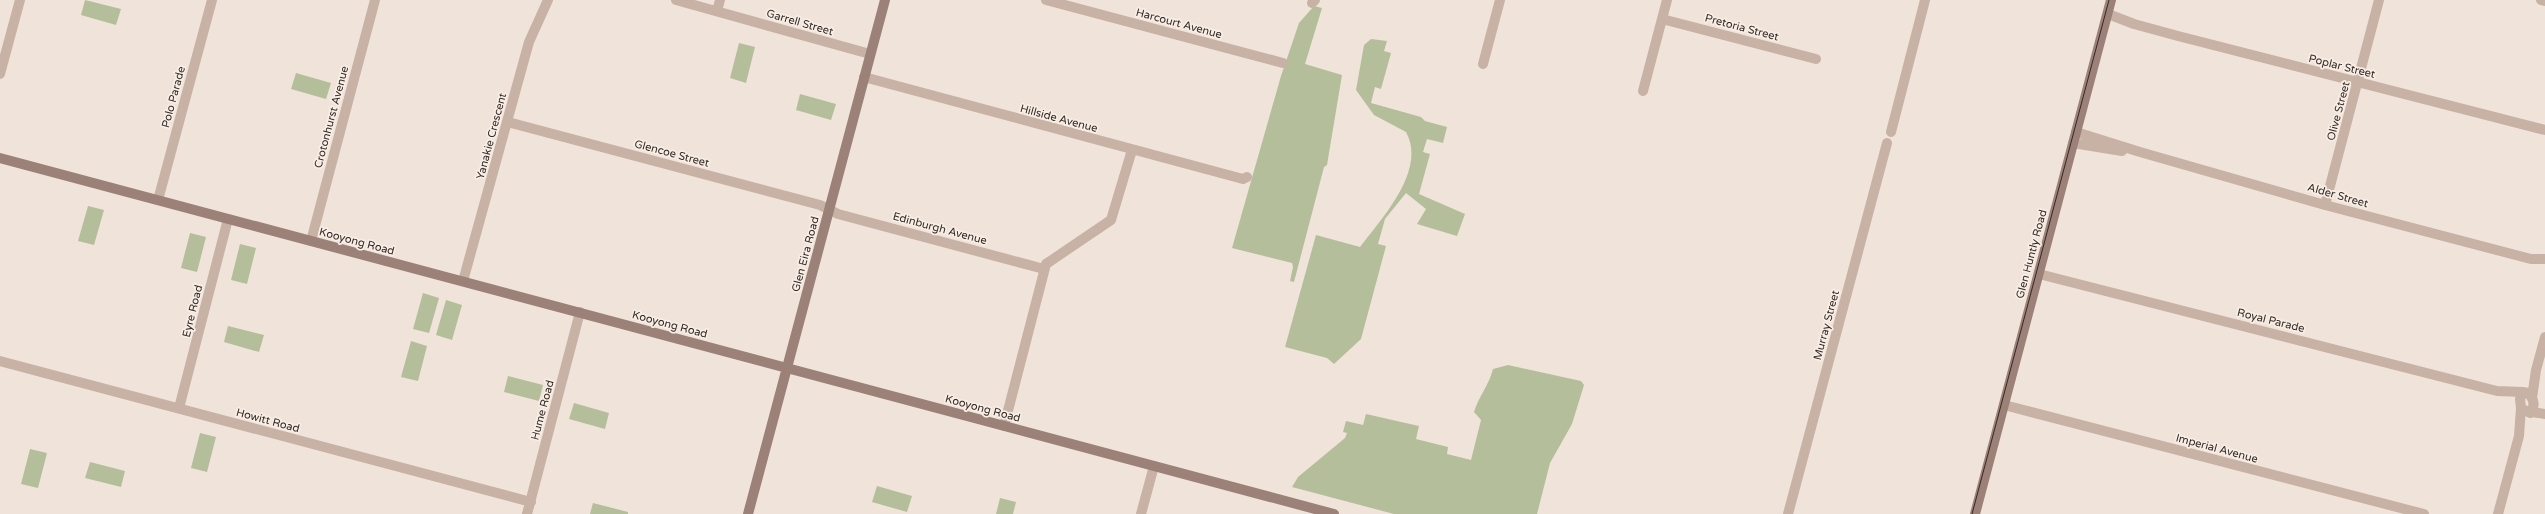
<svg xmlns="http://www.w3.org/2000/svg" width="2545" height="514" viewBox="0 0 2545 514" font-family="'Varela Round',sans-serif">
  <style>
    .green { fill: #b4be9a }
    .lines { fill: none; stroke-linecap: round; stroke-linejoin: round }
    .street { stroke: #c7b2a5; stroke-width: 10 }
    .secondary { stroke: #9b8177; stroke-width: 10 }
    .tram { stroke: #332926; stroke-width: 1 }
    .labels { text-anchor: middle; stroke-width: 3.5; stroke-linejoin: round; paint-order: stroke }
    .street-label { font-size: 11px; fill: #332926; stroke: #f8eee5 }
  </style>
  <rect width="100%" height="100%" fill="#f0e3d9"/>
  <path class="green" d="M 85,0 L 121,9 L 116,25 L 81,15 Z
    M 1314,6 L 1322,8 L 1305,64 L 1342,75 L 1327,165 L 1324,167 L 1294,282 L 1290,281 L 1293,267 L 1292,263 L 1232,248 L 1281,76 L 1299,23 Z
    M 1371,39 L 1387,41 L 1384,51 L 1391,53 L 1381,89 L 1375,87 L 1371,103 L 1421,117 L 1425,121 L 1447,127 L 1443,143 L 1427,139 L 1423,152 L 1430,154 L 1419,194 L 1465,214 L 1457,236 L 1417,224 L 1426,209 L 1406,193 L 1385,219 L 1378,244 L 1386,246 L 1361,339 L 1334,364 L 1327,358 L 1285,347 L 1316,235 L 1360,247 C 1382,218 1427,170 1406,132 L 1374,115 L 1356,90 L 1364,45 Z
    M 739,43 L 755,47 L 746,83 L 730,78 Z
    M 296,73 L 331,83 L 326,99 L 291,89 Z
    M 800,94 L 836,104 L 831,120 L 796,110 Z
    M 88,206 L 104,210 L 94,245 L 78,241 Z
    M 190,233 L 206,237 L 197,272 L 181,268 Z
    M 240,244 L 256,248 L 247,284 L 231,280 Z
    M 423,293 L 439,298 L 429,333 L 413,329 Z
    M 446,300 L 462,305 L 452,340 L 436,335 Z
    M 228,326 L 264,335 L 259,352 L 224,342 Z
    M 411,341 L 427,346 L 418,381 L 401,377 Z
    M 1508,365 L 1581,381 L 1584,385 L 1572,424 L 1550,463 L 1537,514 L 1394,514 L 1292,487 L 1298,477 L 1345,438 L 1347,433 L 1343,432 L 1346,421 L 1363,425 L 1366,414 L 1419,426 L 1416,439 L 1448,447 L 1447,454 L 1471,460 L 1481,420 L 1474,412 C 1479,396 1489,385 1493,369 Z
    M 508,376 L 543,385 L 539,401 L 504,392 Z
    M 574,403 L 609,413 L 605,429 L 569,419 Z
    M 200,433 L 216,437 L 207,472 L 191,468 Z
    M 30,449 L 47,453 L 38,488 L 21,484 Z
    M 90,462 L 125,471 L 121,487 L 85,478 Z
    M 877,486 L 912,496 L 907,512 L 872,502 Z
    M 1000,498 L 1016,502 L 1013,514 L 996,514 Z
    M 593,503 L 628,512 L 628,514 L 590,514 Z"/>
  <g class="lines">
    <path class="street" d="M 676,0 L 870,54
      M 1046,0 L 1283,63
      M 2541,0 L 2545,1
      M 1312,3 L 1315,0
      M 717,11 L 720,0
      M 2108,14 L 2134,24 L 2178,36 L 2545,130
      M 1662,19 L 1816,59
      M 1483,64 L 1500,0
      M 0,74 L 20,0
      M 864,77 L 1243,179 L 1247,177
      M 1643,91 L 1667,0
      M 508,122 L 820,205 L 838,214 L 1044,269
      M 1891,132 L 1925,0
      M 2076,132 L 2140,152 L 2325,205 L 2531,259 L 2545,259
      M 2073,143 L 2122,151
      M 158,200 L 212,0
      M 2325,205 L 2379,0
      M 311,241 L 375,0
      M 2039,274 L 2497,391 L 2523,392
      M 463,281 L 529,42 L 548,0
      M 0,361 L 531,502
      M 2523,392 L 2528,393 C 2534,399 2536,406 2530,413 L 2521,408 L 2520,399 Z
      M 2532,398 L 2536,370 L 2545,337
      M 2004,405 L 2424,514
      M 179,408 L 228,219
      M 2531,412 L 2545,414
      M 1004,426 L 1046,264 L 1111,220 L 1132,150
      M 527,514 L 580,312
      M 1141,514 L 1154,466
      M 1788,514 L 1887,143
      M 2498,514 L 2519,436 L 2521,408"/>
    <path class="secondary" d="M 0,158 L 1334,514
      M 748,514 L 885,0
      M 1975,514 L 2111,0"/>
    <path class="tram" d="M 1972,514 L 2109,0"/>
  </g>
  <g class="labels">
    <g class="street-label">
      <text transform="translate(800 22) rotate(16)" y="4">Garrell Street</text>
      <text transform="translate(1179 23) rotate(15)" y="4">Harcourt Avenue</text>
      <text transform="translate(1742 27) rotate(15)" y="4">Pretoria Street</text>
      <text transform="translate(2342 66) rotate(14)" y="4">Poplar Street</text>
      <text transform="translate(173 97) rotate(-75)" y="4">Polo Parade</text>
      <text transform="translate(2338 111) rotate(-75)" y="4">Olive Street</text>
      <text transform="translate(331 117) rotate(-75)" y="4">Crotonhurst Avenue</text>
      <text transform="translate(1059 118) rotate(15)" y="4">Hillside Avenue</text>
      <text transform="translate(491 136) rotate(-75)" y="4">Yanakie Crescent</text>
      <text transform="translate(672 153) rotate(15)" y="4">Glencoe Street</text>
      <text transform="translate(2338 195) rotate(16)" y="4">Alder Street</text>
      <text transform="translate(940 228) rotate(15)" y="4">Edinburgh Avenue</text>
      <text transform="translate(357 241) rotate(15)" y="4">Kooyong Road</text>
      <text transform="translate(805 254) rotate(-75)" y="4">Glen Eira Road</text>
      <text transform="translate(2031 254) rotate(-75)" y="4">Glen Huntly Road</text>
      <text transform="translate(192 311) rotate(-76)" y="4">Eyre Road</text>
      <text transform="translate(2271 320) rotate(14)" y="4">Royal Parade</text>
      <text transform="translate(670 324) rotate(15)" y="4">Kooyong Road</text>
      <text transform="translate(1826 325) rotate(-75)" y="4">Murray Street</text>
      <text transform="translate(983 408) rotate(15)" y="4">Kooyong Road</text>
      <text transform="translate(542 410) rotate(-75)" y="4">Hume Road</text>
      <text transform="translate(268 420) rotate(15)" y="4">Howitt Road</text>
      <text transform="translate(2217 448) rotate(15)" y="4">Imperial Avenue</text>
    </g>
  </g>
</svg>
